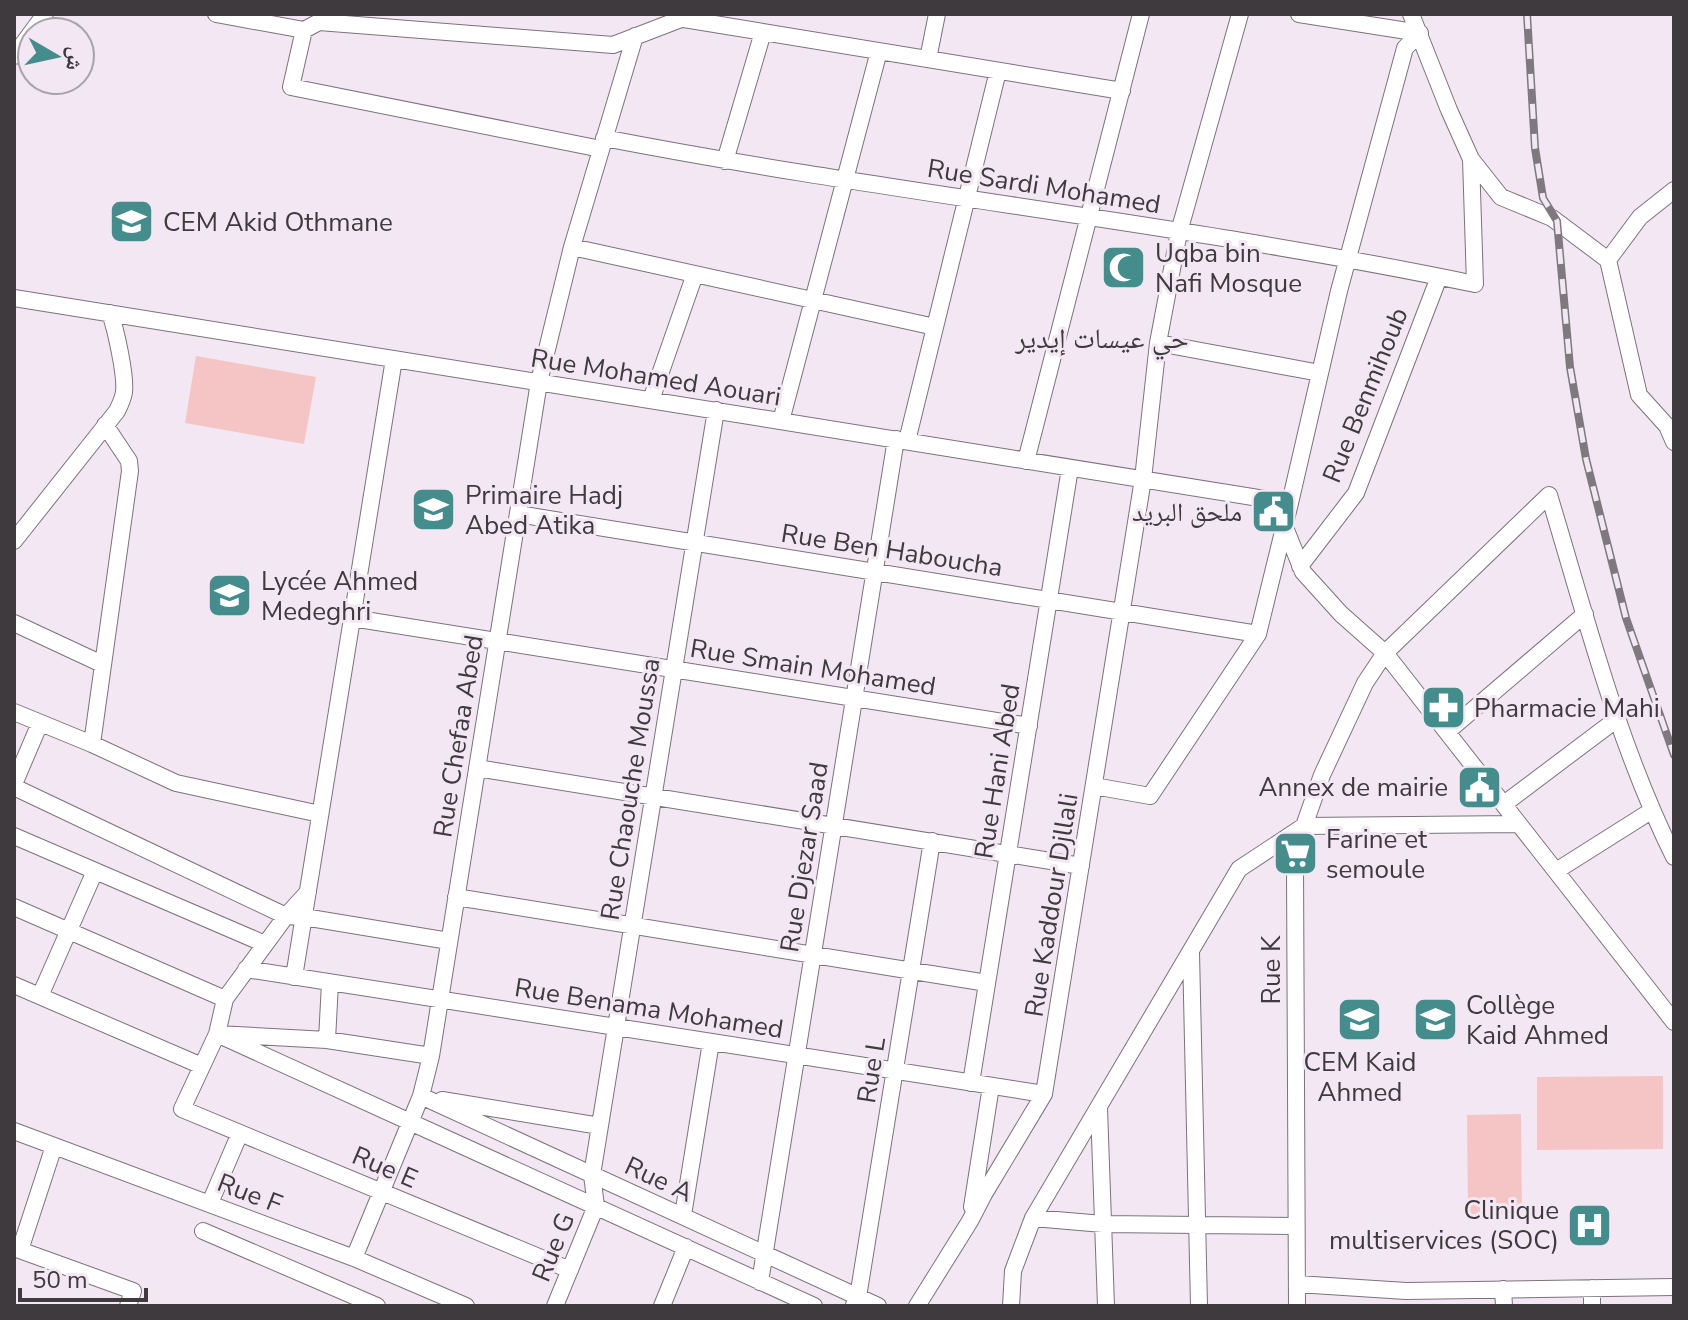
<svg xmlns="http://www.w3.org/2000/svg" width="1688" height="1320" viewBox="0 0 1688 1320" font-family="'Nunito Sans','Noto Naskh Arabic',sans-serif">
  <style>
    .green { fill: #f5c5c6 }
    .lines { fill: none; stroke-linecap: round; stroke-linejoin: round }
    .street-casing { stroke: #7c727c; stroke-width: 18 }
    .street { stroke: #fff; stroke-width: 16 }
    .rail-casing { stroke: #7f797f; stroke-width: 8 }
    .rail { stroke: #f2e7f2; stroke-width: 5; stroke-dasharray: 15; stroke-linecap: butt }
    .labels { text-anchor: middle; stroke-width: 6; stroke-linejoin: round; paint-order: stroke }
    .street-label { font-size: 26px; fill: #3e3a3e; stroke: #f2e7f2 }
    .poi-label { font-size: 26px; fill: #3e3a3e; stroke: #f2e7f2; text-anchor: start }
    .neighbourhood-label { font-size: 28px; fill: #3e3a3e; stroke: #f2e7f2 }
  </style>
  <rect width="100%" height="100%" fill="#f2e7f2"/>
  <path class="green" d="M 196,356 L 316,377 L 304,444 L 185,423 Z
    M 1663,1076 L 1663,1149 L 1537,1150 L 1537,1077 Z
    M 1521,1114 L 1522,1214 L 1468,1215 L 1467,1115 Z"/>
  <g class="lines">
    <defs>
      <path id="street" d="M 216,14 L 304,30
        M 322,14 L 319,22 L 304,30 L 291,87 L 601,149
        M 1299,14 L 1420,33
        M 1411,14 L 1449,110 L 1471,159 L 1501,197 L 1552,218 L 1608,260 L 1639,395 L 1667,426 L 1674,442
        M 684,19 L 1122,91
        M 319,22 L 613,45 L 694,14
        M 14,56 L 45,14
        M 928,59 L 937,14
        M 604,138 C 893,194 1187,224 1475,284 L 1471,159
        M 725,161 L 763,32
        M 572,247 L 935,327
        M 1608,260 L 1640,217 L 1674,190
        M 14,298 L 1290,503
        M 1158,343 L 1320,373
        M 651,400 L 695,274
        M 781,421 L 879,51
        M 907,441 L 998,71
        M 1026,461 L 1141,14
        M 518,514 L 1258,634
        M 1284,525 L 1303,572 L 1341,614 L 1385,653 L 1674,1022
        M 14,541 L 117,411 C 120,405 123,399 124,392 C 126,376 116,330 110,313
        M 1300,566 L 1356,493 L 1439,277
        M 352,618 L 1029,726
        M 14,623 L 102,664
        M 14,712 L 92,744 L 176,783 L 320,814
        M 1447,732 L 1585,614
        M 92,744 L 130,471 L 129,461 L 105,425
        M 477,768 L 1081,866
        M 14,784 L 40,723
        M 1094,786 L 1150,796 L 1258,634 L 1290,503 L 1339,291 L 1405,48 L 1420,33
        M 14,787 L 286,916 L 304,917 L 449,941
        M 1504,804 L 1617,719
        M 14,836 L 265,944
        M 1556,871 L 1651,811
        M 308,892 L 286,916 L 225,999 L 217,1034 L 814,1306
        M 456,897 L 987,983
        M 14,907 L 225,999
        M 1191,953 L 1199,1306
        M 246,969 L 1044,1094
        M 294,977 L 394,359
        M 14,985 L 202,1066
        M 40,996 L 95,871
        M 327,1040 L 330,983
        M 431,1056 L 327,1040 L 217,1034 L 182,1109 L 570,1270
        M 971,1083 L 1070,468
        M 421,1096 L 878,1306
        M 442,1100 L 600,1126
        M 1099,1108 L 1106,1306
        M 14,1131 L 354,1258 L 466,1306
        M 210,1203 L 240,1133
        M 972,1207 L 991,1086
        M 683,1215 L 711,1042
        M 1033,1218 L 1103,1224 L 1296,1226
        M 203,1231 L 377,1306
        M 14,1248 L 133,1291 L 128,1306
        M 20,1250 L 54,1146
        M 354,1258 L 421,1096 L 431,1056 L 539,382 L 572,247 L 635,36
        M 760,1282 L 896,439
        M 1297,1284 L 1406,1291 L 1674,1287
        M 1503,1289 L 1504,1306
        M 854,1305 L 858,1297 L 932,841
        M 555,1306 L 596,1206 L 592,1175 L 716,410
        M 662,1306 L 686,1247
        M 917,1306 L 970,1221 L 984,1194 L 1044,1094 L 1143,479 L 1158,343 L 1179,232 L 1240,14
        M 1011,1306 L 1013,1271 L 1033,1218 L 1239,869 L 1304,826 L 1519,824
        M 1297,1306 L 1295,866 L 1304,826 L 1322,775 L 1365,683 L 1385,653 L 1549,495 C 1586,617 1617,742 1674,857
        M 1592,1306 L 1592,1288"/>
    </defs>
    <use href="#street" class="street-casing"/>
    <use href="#street" class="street"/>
    <defs>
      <path id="rail" d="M 1527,14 L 1535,148 L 1543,198 L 1557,221 L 1570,367 L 1586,459 L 1626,618 L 1674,755"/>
    </defs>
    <use href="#rail" class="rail-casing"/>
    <use href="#rail" class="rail"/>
  </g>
  <defs>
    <symbol id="school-square" viewBox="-11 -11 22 22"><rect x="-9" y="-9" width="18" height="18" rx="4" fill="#458d8c" stroke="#f2e7f2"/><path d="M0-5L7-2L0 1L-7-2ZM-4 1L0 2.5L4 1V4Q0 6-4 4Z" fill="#fff"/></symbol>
    <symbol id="mosque-square" viewBox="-11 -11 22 22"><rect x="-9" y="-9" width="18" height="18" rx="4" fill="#458d8c" stroke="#f2e7f2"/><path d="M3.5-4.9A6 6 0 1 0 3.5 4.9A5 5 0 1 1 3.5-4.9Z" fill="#fff"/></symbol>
    <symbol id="civic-square" viewBox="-11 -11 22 22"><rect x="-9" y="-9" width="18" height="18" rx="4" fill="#458d8c" stroke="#f2e7f2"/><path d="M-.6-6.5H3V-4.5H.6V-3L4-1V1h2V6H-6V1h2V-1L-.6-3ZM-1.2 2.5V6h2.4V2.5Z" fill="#fff"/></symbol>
    <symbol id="pharmacy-square" viewBox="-11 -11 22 22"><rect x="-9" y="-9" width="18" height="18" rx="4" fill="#458d8c" stroke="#f2e7f2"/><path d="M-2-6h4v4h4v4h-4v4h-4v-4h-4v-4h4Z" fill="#fff"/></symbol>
    <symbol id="supermarket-square" viewBox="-11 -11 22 22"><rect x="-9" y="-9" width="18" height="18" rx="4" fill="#458d8c" stroke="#f2e7f2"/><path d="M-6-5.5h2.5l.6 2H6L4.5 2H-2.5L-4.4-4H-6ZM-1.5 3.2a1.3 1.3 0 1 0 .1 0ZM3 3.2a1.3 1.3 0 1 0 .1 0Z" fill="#fff"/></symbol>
    <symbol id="hospital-square" viewBox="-11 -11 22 22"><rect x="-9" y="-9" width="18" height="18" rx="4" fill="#458d8c" stroke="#f2e7f2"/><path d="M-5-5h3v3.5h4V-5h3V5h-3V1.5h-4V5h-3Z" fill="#fff"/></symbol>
  </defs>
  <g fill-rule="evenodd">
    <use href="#school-square" x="106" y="196" width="51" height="51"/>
    <use href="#mosque-square" x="1098" y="242" width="51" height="51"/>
    <use href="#school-square" x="408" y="484" width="51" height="51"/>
    <use href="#civic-square" x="1248" y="486" width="51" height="51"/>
    <use href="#school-square" x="204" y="570" width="51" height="51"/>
    <use href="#pharmacy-square" x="1418" y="682" width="51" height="51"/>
    <use href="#civic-square" x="1454" y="762" width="51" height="51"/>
    <use href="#supermarket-square" x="1270" y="828" width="51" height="51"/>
    <use href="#school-square" x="1334" y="994" width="51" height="51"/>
    <use href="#school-square" x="1410" y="994" width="51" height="51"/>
    <use href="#hospital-square" x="1564" y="1200" width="51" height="51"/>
  </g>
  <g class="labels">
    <g class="street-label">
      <text transform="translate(1044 186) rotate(9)" y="9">Rue Sardi Mohamed</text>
      <text transform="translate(656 377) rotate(9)" y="9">Rue Mohamed Aouari</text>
      <text transform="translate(1365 395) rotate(-68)" y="9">Rue Benmihoub</text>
      <text transform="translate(892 550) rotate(9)" y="9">Rue Ben Haboucha</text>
      <text transform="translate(813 667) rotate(9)" y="9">Rue Smain Mohamed</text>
      <text transform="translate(458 736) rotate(-81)" y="9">Rue Chefaa Abed</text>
      <text transform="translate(997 771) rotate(-81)" y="9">Rue Hani Abed</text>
      <text transform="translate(630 789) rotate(-81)" y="9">Rue Chaouche Moussa</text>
      <text transform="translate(804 857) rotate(-81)" y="9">Rue Djezar Saad</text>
      <text transform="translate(1051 905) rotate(-81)" y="9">Rue Kaddour Djllali</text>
      <text transform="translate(1271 970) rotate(-90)" y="9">Rue K</text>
      <text transform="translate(649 1008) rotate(9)" y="9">Rue Benama Mohamed</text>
      <text transform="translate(871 1070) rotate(-81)" y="9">Rue L</text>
      <text transform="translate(385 1167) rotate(23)" y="9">Rue E</text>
      <text transform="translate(659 1179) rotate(25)" y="9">Rue A</text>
      <text transform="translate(250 1193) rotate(21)" y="9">Rue F</text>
      <text transform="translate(553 1247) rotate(-68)" y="9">Rue G</text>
    </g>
    <g class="poi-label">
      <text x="163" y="231">CEM Akid Othmane</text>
      <text x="1155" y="262">Uqba bin<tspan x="1155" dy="30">Nafi Mosque</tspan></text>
      <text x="465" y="504">Primaire Hadj<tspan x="465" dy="30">Abed Atika</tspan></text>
      <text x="1242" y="521" text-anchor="end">ملحق البريد</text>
      <text x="261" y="590">Lycée Ahmed<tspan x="261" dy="30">Medeghri</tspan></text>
      <text x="1474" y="717">Pharmacie Mahi</text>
      <text x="1448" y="796" text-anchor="end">Annex de mairie</text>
      <text x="1326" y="848">Farine et<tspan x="1326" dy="30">semoule</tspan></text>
      <text x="1466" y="1014">Collège<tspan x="1466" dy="30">Kaid Ahmed</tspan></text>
      <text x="1360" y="1071" text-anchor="middle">CEM Kaid<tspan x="1360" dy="30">Ahmed</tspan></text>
      <text x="1559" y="1219" text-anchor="end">Clinique<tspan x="1559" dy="30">multiservices (SOC)</tspan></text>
    </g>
    <g class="neighbourhood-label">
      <text x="1102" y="348">حي عيسات إيدير</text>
    </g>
  </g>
  <rect width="1688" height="1320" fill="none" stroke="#3e3a3e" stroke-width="32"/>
  <g transform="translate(56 56) rotate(99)"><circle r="38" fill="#f2e7f2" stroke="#aaa2aa" stroke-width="2"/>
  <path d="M0-6L14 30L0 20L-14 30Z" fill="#458d8c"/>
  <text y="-12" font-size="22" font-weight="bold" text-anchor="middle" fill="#3e3a3e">ش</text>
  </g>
  <path d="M20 1288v12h126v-12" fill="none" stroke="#3e3a3e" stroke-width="4"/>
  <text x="32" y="1288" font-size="24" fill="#3e3a3e" stroke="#f2e7f2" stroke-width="6" paint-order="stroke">50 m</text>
</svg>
